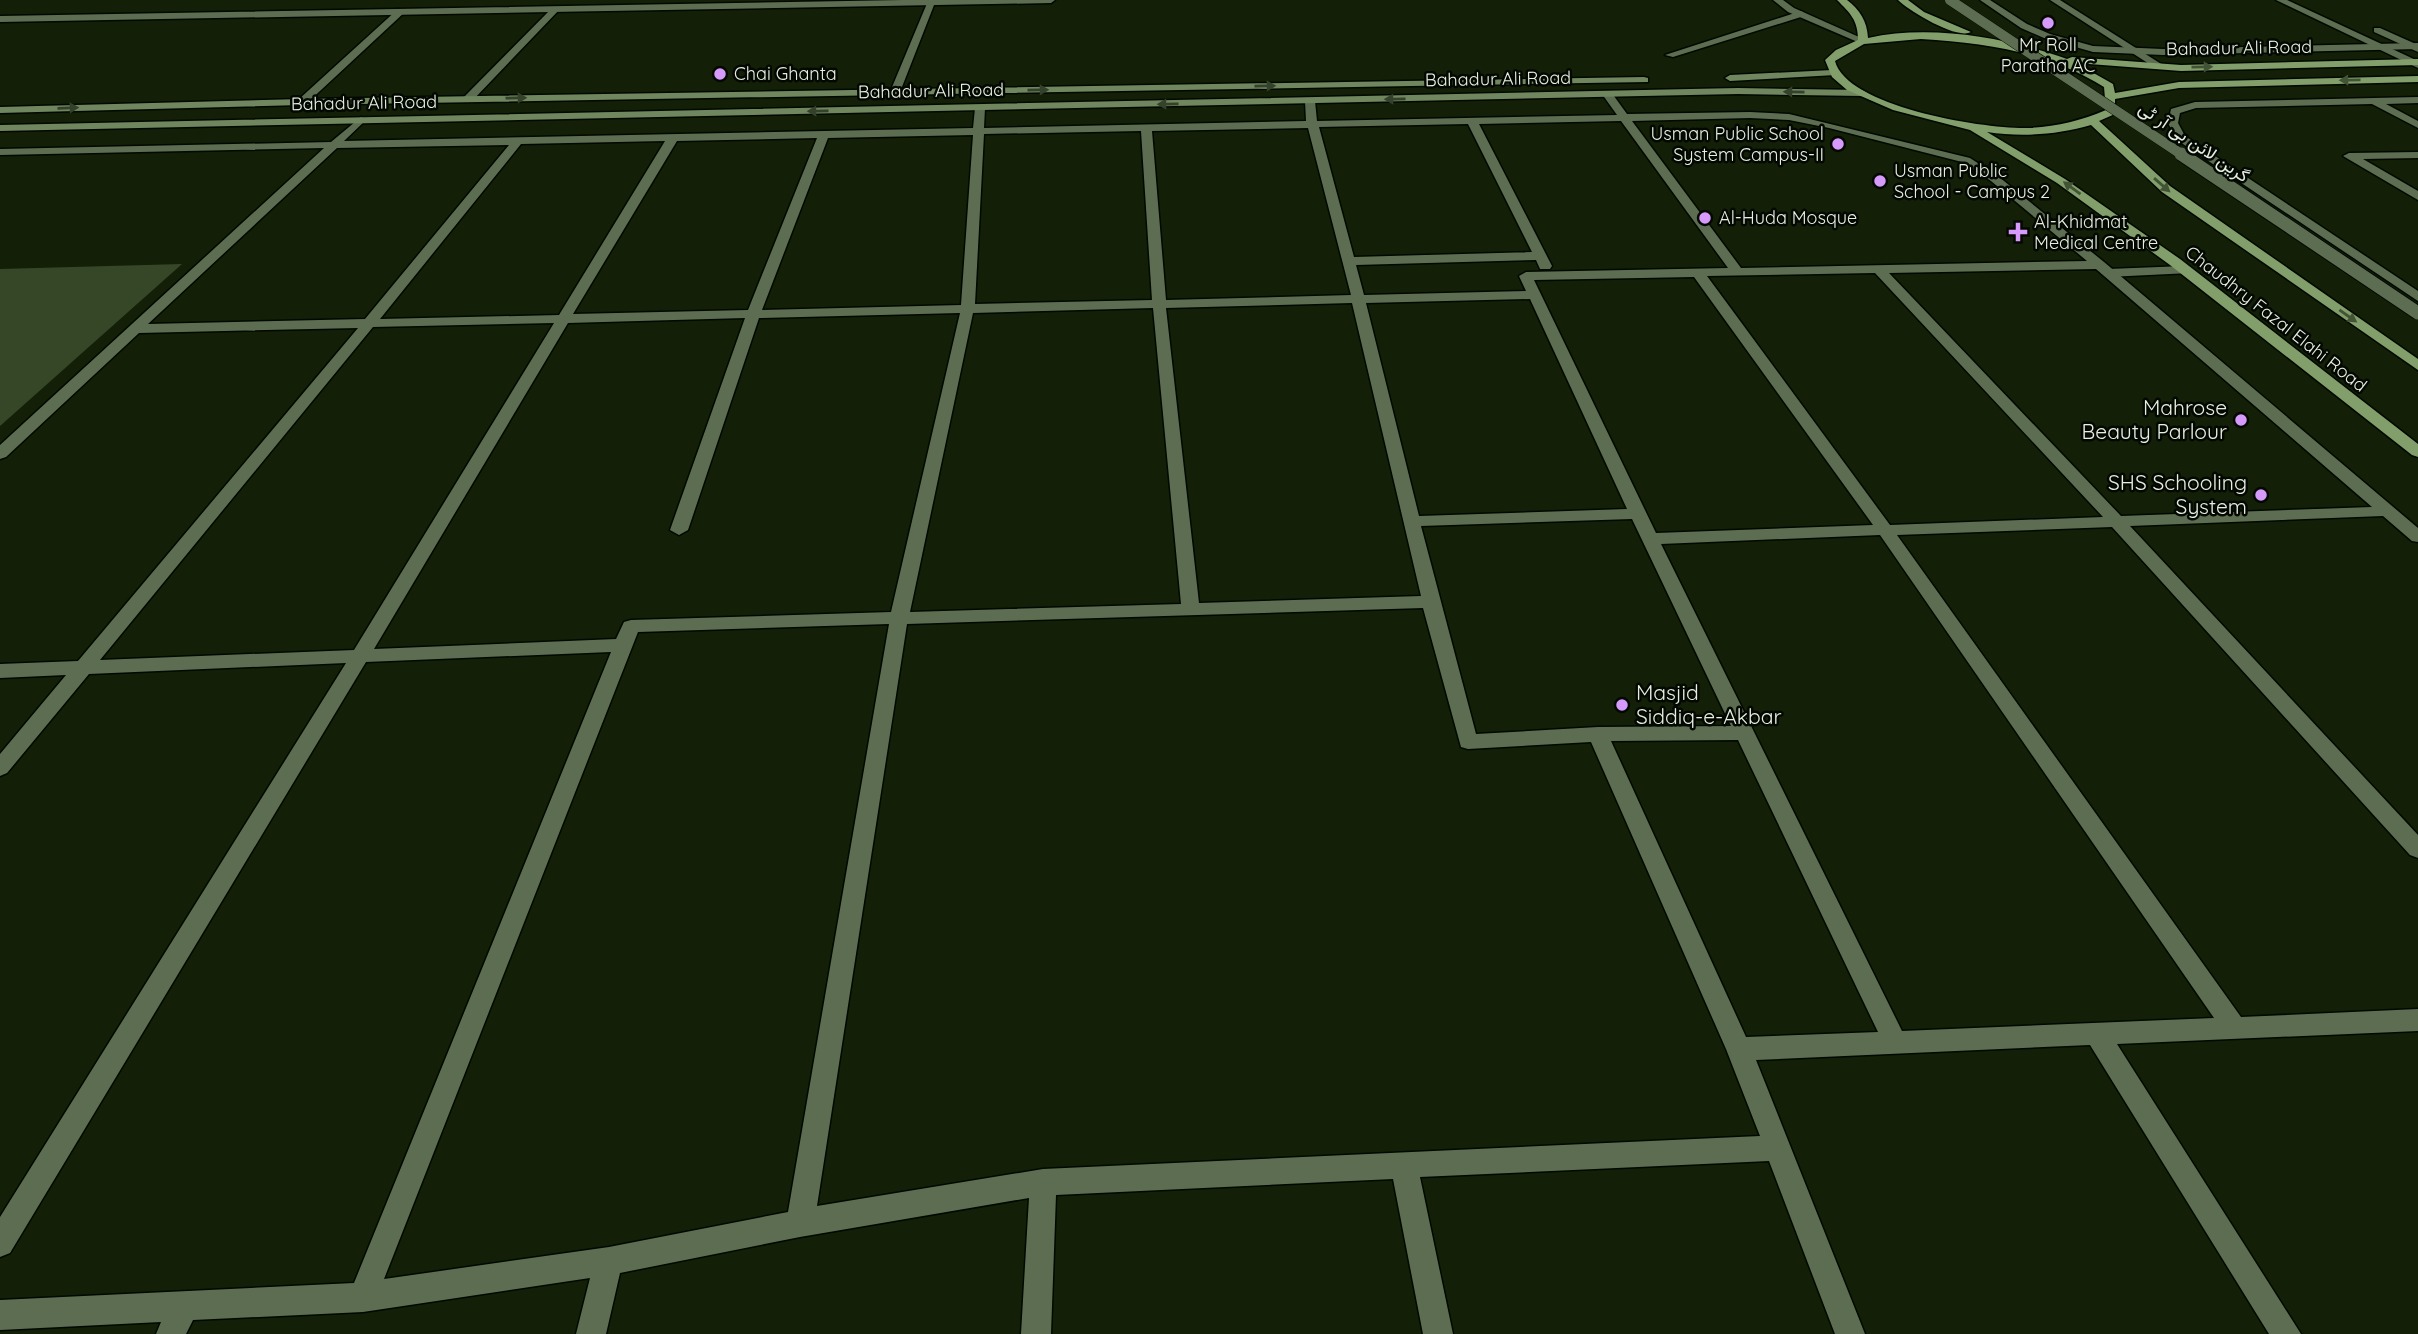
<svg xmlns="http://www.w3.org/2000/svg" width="2418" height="1334" viewBox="0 0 2418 1334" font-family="Quicksand,Vazirmatn,sans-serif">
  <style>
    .green { fill: #364728 }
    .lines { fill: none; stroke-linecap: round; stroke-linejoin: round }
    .service-casing { stroke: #020900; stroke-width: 3 }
    .minor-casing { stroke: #020900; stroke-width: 3 }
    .tertiary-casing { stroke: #020900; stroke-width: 3 }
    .secondary-casing { stroke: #020900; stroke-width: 3 }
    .primary-casing { stroke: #020900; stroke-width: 3 }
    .service { fill: #5d6d51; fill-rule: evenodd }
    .minor { fill: #5d6d51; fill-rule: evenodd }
    .tertiary { fill: #5d6d51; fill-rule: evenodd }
    .secondary { fill: #6f865e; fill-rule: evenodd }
    .primary { fill: #829e6b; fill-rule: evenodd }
    .service-bridge-far1-casing { stroke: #020900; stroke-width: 11; stroke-linecap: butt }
    .service-bridge-casing { stroke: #020900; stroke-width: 15; stroke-linecap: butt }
    .service-bridge-far1 { stroke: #5d6d51; stroke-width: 10 }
    .service-bridge { stroke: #5d6d51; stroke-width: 13 }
    .oneway { fill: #435336 }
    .oneway2 { fill: #34412b }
    .poi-dot { fill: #d69bfa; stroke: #040802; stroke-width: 2.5 }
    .labels { text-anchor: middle; stroke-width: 5; stroke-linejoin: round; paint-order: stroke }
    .far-poi-label { font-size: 18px; fill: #e7f0e0; stroke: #040802; text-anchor: start }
    .far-street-label { font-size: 18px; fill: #e7f0e0; stroke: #040802 }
    .poi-label { font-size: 21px; fill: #e7f0e0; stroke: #040802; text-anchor: end }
  </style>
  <rect width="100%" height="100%" fill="#132007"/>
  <path class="green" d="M 182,264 L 0,426 L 0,269 Z"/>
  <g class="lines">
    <defs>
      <path id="service" d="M 2050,0 L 2060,0 L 2166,67 L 2157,69 Z
        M 1801,11 L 1806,14 L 1804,16 L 1673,57 L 1665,55 Z
        M 2185,266 L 2192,270 L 2190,273 L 2108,277 L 2101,273 L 2108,269 Z"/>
      <path id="minor" d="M 936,0 L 900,92 L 891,94 L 890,92 L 928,1 Z
        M 1773,0 L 1783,0 L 1794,8 L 1868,41 L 1860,43 L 1788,12 Z
        M 1980,0 L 1990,0 L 2027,24 L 2050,34 L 2093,46 L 2163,49 L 2418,43 L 2418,49 L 2163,55 L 2093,52 L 2044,38 L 2021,28 Z
        M 553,7 L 560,9 L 472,101 L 464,101 L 464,97 Z
        M 398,9 L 406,11 L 306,104 L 298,104 L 298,100 Z
        M 1607,91 L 1611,92 L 1627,114 L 1750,112 L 1789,114 L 1970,158 L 1999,177 L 2104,262 L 2418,528 L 2418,542 L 2412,541 L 2383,516 L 2130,526 L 2418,835 L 2418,858 L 2410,855 L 2112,527 L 1897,535 L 2241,1017 L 2418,1009 L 2418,1031 L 2117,1044 L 2301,1334 L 2269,1334 L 2090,1045 L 1756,1060 L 1865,1334 L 1835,1334 L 1769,1161 L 1420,1177 L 1453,1334 L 1423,1334 L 1393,1179 L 1056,1195 L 1051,1334 L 1021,1334 L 1029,1198 L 800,1237 L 620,1273 L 606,1334 L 576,1334 L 590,1278 L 363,1312 L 193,1320 L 186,1334 L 156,1334 L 161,1322 L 0,1330 L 0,1300 L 354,1283 L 611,652 L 366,662 L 10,1253 L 0,1257 L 0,1217 L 346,663 L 89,674 L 7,773 L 0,776 L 0,754 L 66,675 L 0,678 L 0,664 L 78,661 L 358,328 L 139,333 L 6,457 L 0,459 L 0,445 L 324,148 L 0,155 L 0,149 L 331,142 L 361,117 L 366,120 L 344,141 L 973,128 L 975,108 L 980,105 L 985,108 L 984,128 L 1306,121 L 1305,101 L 1310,98 L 1315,101 L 1317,121 L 1617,115 L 1602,94 ZM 1750,118 L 1789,120 L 1829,128 L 1962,162 L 1991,181 L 2087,261 L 1741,268 L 1632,121 ZM 1621,121 L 1728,268 L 1526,272 L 1519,276 L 1526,291 L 1364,295 L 1356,265 L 1536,260 L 1540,269 L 1550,269 L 1552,266 L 1479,124 ZM 1468,124 L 1532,252 L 1354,257 L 1319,127 ZM 1308,128 L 1351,295 L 1166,300 L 1152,131 ZM 1141,131 L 1152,300 L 975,304 L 984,134 ZM 973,135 L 961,305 L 762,310 L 828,138 ZM 817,138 L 748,310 L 573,314 L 677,141 ZM 665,141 L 559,315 L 380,319 L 521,144 ZM 509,145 L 365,319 L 148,324 L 337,148 ZM 2096,269 L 2372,507 L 2121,516 L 1889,273 ZM 1875,273 L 2103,517 L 1890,525 L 1707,276 ZM 1694,277 L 1873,525 L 1656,533 L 1534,280 ZM 1530,299 L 1627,509 L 1419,516 L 1366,303 ZM 1352,303 L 1421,596 L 1199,603 L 1166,308 ZM 1153,308 L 1181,604 L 910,612 L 973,313 ZM 960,313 L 891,612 L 631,620 L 624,622 L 616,639 L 374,649 L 568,323 L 745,318 L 670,530 L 679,535 L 688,530 L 759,318 ZM 554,323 L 354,650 L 100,660 L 373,327 ZM 1632,519 L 1731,726 L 1598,727 L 1476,734 L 1421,526 ZM 1880,535 L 2214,1018 L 1902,1031 L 1661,544 ZM 1423,608 L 1461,747 L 1468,749 L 1591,742 L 1726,1049 L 1760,1136 L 1043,1169 L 817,1206 L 907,624 ZM 889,624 L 788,1212 L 609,1247 L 384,1279 L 638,632 ZM 1738,740 L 1878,1032 L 1746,1037 L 1611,741 Z
        M 2418,97 L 2418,103 L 2386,104 L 2418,121 L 2418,128 L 2372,104 L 2196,108 L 2180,113 L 2178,123 L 2185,136 L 2418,291 L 2418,301 L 2177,140 L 2168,123 L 2171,109 L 2195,102 Z
        M 2418,152 L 2418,158 L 2363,159 L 2418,191 L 2418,200 L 2343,156 L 2349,153 Z"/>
      <path id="tertiary" d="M 903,0 L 1055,0 L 1051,3 L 0,22 L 0,16 Z
        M 2276,0 L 2287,0 L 2418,61 L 2418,68 Z
        M 2374,28 L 2380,28 L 2418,45 L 2418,52 L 2374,32 Z"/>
      <path id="secondary" d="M 1832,70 L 1837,73 L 1836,75 L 1730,81 L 1725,78 L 1730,75 Z
        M 1644,77 L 1648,78 L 1648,82 L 302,105 L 0,113 L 0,107 L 302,99 Z
        M 1738,88 L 1862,90 L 1867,93 L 1862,96 L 1738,94 L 0,131 L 0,125 Z"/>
      <path id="primary" d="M 1837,0 L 1847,0 C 1860,10 1867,21 1868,38 C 1932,24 2007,38 2067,59 L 2072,57 L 2181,65 L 2418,59 L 2418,65 L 2181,71 L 2076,63 L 2113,84 L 2115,93 L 2179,82 L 2418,76 L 2418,82 L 2179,88 L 2115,99 L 2115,114 L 2099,121 L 2170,186 L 2418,359 L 2418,370 L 2162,192 L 2091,125 C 2057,135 2021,137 1987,132 L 2065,179 L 2180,259 L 2418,444 L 2418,457 L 2412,455 L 2170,265 L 2057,183 L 1970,130 L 1893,110 L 1847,90 L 1832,77 L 1825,60 L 1836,50 L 1858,40 C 1858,20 1850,13 1837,0 ZM 1921,39 C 1987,43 2047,52 2104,87 L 2106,110 C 2080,121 2055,127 2027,128 C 1984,129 1847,107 1835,61 L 1864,44 Z
        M 1898,0 L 1908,0 L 1924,12 L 1971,32 C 1957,40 1909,11 1898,0 Z"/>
    </defs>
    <use href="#service" class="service-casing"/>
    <use href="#minor" class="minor-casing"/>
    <use href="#tertiary" class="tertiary-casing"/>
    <use href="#secondary" class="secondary-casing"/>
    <use href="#primary" class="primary-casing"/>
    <use href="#service" class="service"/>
    <use href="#minor" class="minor"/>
    <use href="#tertiary" class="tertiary"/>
    <use href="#secondary" class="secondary"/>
    <use href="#primary" class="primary"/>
    <defs>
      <path id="service-bridge-far1" d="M 1950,0 L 2184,156"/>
      <path id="service-bridge" d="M 2181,154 L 2418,313"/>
    </defs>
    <use href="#service-bridge-far1" class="service-bridge-far1-casing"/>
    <use href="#service-bridge" class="service-bridge-casing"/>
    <use href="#service-bridge-far1" class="service-bridge-far1"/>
    <use href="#service-bridge" class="service-bridge"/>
  </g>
  <defs><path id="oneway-solid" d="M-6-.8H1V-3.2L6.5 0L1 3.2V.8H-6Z" transform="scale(1.75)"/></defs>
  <g class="oneway">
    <use href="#oneway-solid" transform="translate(2202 67) rotate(-1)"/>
    <use href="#oneway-solid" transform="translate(2350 80) rotate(179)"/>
    <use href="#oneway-solid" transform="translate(2162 185) rotate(41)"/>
    <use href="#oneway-solid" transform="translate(2072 188) rotate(-144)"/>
    <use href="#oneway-solid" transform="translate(2348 316) rotate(35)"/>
  </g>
  <g class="oneway2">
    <use href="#oneway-solid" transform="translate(1265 86) rotate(-1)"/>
    <use href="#oneway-solid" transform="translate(1038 90) rotate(-1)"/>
    <use href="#oneway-solid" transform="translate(1794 92) rotate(-179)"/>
    <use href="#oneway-solid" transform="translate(516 98) rotate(-1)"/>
    <use href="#oneway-solid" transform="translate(1395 99) rotate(179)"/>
    <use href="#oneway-solid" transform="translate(1168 104) rotate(179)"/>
    <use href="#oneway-solid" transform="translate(68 108) rotate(-2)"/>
    <use href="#oneway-solid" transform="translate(818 111) rotate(179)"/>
  </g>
  <g class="poi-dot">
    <circle cx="2048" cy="23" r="7"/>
    <circle cx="720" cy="74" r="7"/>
    <circle cx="1838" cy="144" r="7"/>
    <circle cx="1880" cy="181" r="7"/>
    <circle cx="1705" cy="218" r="7"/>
    <path d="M2014.5 221.5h7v7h7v7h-7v7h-7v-7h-7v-7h7z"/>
    <circle cx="2241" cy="420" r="7"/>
    <circle cx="2261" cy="495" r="7"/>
    <circle cx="1622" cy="705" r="7"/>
  </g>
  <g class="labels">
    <g class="far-poi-label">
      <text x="2048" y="51" text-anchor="middle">Mr Roll<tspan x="2048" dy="21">Paratha AC</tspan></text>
      <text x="734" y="80">Chai Ghanta</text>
      <text x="1824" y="140" text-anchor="end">Usman Public School<tspan x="1824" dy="21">System Campus-II</tspan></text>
      <text x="1894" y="177">Usman Public<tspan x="1894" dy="21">School - Campus 2</tspan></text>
      <text x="1719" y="224">Al-Huda Mosque</text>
      <text x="2034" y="228">Al-Khidmat<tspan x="2034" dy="21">Medical Centre</tspan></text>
    </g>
    <g class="far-street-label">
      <text transform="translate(2239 48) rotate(-1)" y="6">Bahadur Ali Road</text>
      <text transform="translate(1498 79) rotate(-1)" y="6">Bahadur Ali Road</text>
      <text transform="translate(931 91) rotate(-1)" y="6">Bahadur Ali Road</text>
      <text transform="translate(364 103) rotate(-1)" y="6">Bahadur Ali Road</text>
      <text transform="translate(2194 142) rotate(34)" y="6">گرین لائن بی آر ٹی</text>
      <text transform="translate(2276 319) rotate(38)" y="6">Chaudhry Fazal Elahi Road</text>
    </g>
    <g class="poi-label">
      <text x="2227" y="415">Mahrose<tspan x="2227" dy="24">Beauty Parlour</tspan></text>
      <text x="2247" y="490">SHS Schooling<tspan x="2247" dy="24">System</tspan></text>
      <text x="1636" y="700" text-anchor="start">Masjid<tspan x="1636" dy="24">Siddiq-e-Akbar</tspan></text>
    </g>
  </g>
</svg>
